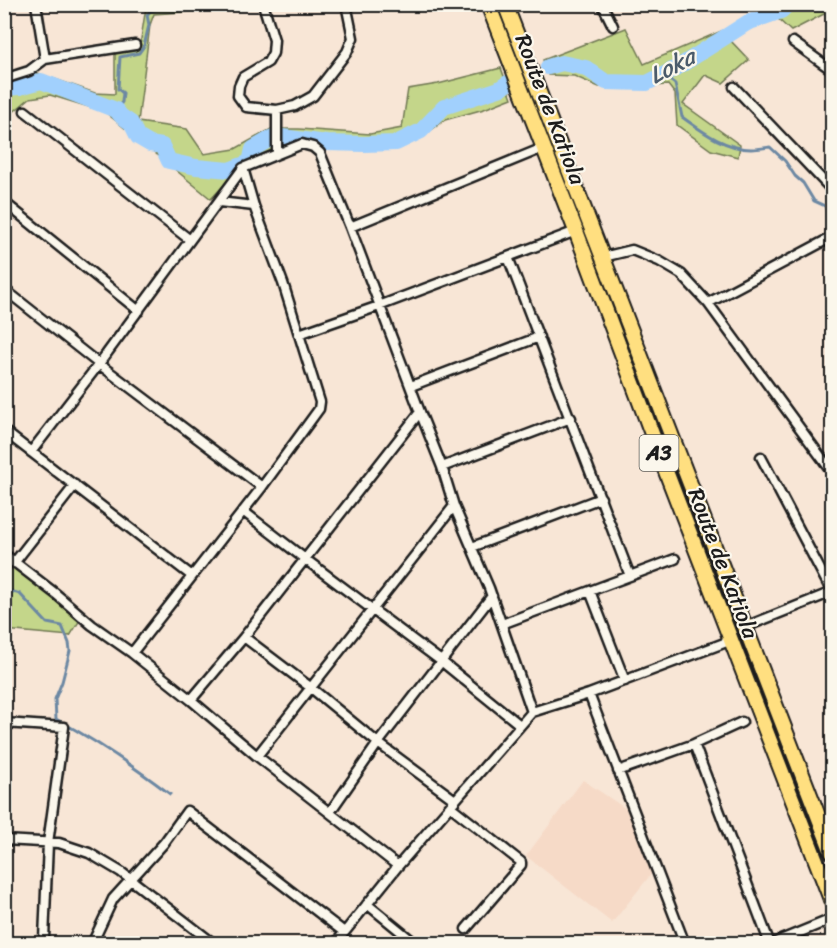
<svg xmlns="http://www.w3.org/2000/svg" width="837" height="948" viewBox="0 0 837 948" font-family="Sriracha,sans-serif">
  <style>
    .built { fill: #f6dac7 }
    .green { fill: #c4d68a; stroke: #707953; stroke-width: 1.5 }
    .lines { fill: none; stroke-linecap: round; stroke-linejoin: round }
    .stream { stroke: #6c88a3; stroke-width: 3 }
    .river { stroke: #a1d0fd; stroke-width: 16 }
    .minor-casing { stroke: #1c1c1c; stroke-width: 13 }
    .trunk-casing { stroke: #1c1c1c; stroke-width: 18 }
    .minor { stroke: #fbf7ec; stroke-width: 8 }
    .trunk { stroke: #ffdf80; stroke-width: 14 }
    .labels { text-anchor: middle; stroke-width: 4.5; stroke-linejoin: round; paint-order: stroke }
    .shield { fill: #fbf7ec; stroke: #5f5e5a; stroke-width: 1.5 }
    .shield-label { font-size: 21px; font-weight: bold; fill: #1c1c1c }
    .street-label { font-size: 22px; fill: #1c1c1c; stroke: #fbf7ec }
    .water-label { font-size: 24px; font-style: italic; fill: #4b5b6b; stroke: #fbf7ec }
  </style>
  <rect width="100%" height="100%" fill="#f8e6d6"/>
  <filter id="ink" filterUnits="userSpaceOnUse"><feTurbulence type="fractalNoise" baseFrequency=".0167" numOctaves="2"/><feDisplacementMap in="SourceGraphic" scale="12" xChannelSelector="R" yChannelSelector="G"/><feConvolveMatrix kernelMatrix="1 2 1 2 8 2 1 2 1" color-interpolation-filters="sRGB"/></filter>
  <g filter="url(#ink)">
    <path class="built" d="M 583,780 L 632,813 L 652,873 L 612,923 L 526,856 Z"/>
    <path class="green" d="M 156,4 L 208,5 L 208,7 L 196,11 L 154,14 L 150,25 L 138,122 L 187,129 L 204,154 L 235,149 L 271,129 L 299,129 L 370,134 L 402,128 L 408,89 L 438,84 L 501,68 L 512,98 L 484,109 L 445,120 L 422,137 L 375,150 L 294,142 L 245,162 L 211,199 L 105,112 L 50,95 L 30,98 L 5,119 L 5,81 L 35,72 L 95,93 L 115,94 L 115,53 L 140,45 L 146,7 Z
      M 782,5 L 832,5 L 832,10 L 822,15 L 791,31 L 777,18 L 750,28 L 731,41 L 749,60 L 723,83 L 705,75 L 683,104 L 740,145 L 738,157 L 711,150 L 677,125 L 675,94 L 668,85 L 631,87 L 599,87 L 574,76 L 548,75 L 543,60 L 626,28 L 644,64 Z
      M 13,568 L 53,595 L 80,620 L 70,636 L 5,630 L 5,574 Z"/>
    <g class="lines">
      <path class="stream" d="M 663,75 L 675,84 L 682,117 C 702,131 725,149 751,149 C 757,149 763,148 770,147 L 785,161 L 795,176 L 803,183 L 814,201 L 825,206 L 832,226
        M 116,110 L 122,102 L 123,93 L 118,89 L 120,57 L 139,53 L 144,46 L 149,25 L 147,15 L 150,11 L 180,4
        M 4,589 L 20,594 L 47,623 L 62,626 L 69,643 L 70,651 L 62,682 L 55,699 L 56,719 C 97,741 133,766 170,794"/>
      <path class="river" d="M 548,67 L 562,63 L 586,68 L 606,82 L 647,83 L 678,67 L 747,23 L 781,11 L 788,4
        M 4,88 L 20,87 L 41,81 L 116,110 L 121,116 L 131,123 L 138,137 L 150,144 L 162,146 L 169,161 L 196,167 L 229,170 L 250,162 L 253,149 L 275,136 L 327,143 L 364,144 L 396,143 L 421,131 L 444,107 L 499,89 L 508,83"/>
      <defs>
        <path id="minor" d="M 36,4 L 45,59
          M 263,4 L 274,40 L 273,53 L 268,62 L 243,77 L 239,86 L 238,96 L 246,107 L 277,110 L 277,153
          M 602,4 L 613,26
          M 793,42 L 832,70
          M 4,79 L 29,71 L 45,59 L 135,45
          M 734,87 L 832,190
          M 277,110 L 295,106 L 313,96 L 347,52 L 353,38 L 346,4
          M 25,111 L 190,240
          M 219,202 L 254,206
          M 4,207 L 9,206 L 14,210 L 139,311
          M 350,227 L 543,148
          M 508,257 L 630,576
          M 603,257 L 632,250 L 659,261 L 681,274 L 708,303 L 832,472
          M 4,289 L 99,364 L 262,487
          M 708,303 L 832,237
          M 299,334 L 379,306 L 576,231
          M 411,386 L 539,337
          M 4,431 L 192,576
          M 31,452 L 99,364 L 243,168 L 302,144 L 313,147 L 320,153 L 350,227 L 420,412 L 442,467 L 454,506 L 489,588 L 532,712
          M 761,457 L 832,592
          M 442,467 L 571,418
          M 243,511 L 305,559 L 441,661 L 520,725
          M 472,547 L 601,498
          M 4,554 L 56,594 L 92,625 L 132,653 L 191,700 L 257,756 L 398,866
          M 14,563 L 75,485
          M 590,591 L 625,681
          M 502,624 L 675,559
          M 745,627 L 832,592
          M 244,637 L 310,687 L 378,743 L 455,800
          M 132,653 L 262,487 L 319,409 L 320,402 L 283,283 L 254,206 L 243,168
          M 589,694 L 685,944
          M 191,700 L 244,637 L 420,412
          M 4,723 L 64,727 L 48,843 L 44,939 L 46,944
          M 694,744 L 770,944
          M 257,756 L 454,506
          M 618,771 L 694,744 L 742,722
          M 450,806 L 521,862 L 521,865 L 466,929
          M 330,812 L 378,743 L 492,596
          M 820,820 L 832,815
          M 4,840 L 59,843 L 89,853 L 121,872 L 214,944
          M 367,904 L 416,944
          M 92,944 L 113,899 L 164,843 L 187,811 L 344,932
          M 335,944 L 398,866 L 532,712 L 589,694 L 732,640
          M 771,944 L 832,919"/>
        <path id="trunk" d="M 488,4 L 576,231 L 667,474 L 832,902
          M 505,4 L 832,852"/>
      </defs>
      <use href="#minor" class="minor-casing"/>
      <use href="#trunk" class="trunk-casing"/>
      <use href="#minor" class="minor"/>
      <use href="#trunk" class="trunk"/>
    </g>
  </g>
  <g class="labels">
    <rect class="shield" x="639.5" y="435" width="39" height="36" rx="4.5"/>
    <g class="shield-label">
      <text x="659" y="460">A3</text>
    </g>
    <g class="street-label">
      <text transform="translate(551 109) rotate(69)" y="8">Route de Katiola</text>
      <text transform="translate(724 563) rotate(69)" y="8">Route de Katiola</text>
    </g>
    <g class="water-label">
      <text transform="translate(672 66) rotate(-28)" y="8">Loka</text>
    </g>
  </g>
  <rect width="837" height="948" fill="none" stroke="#fbf7ec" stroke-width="24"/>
  <rect x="12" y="12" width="813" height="924" fill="none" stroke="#1c1c1c" stroke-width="2" filter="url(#ink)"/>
</svg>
